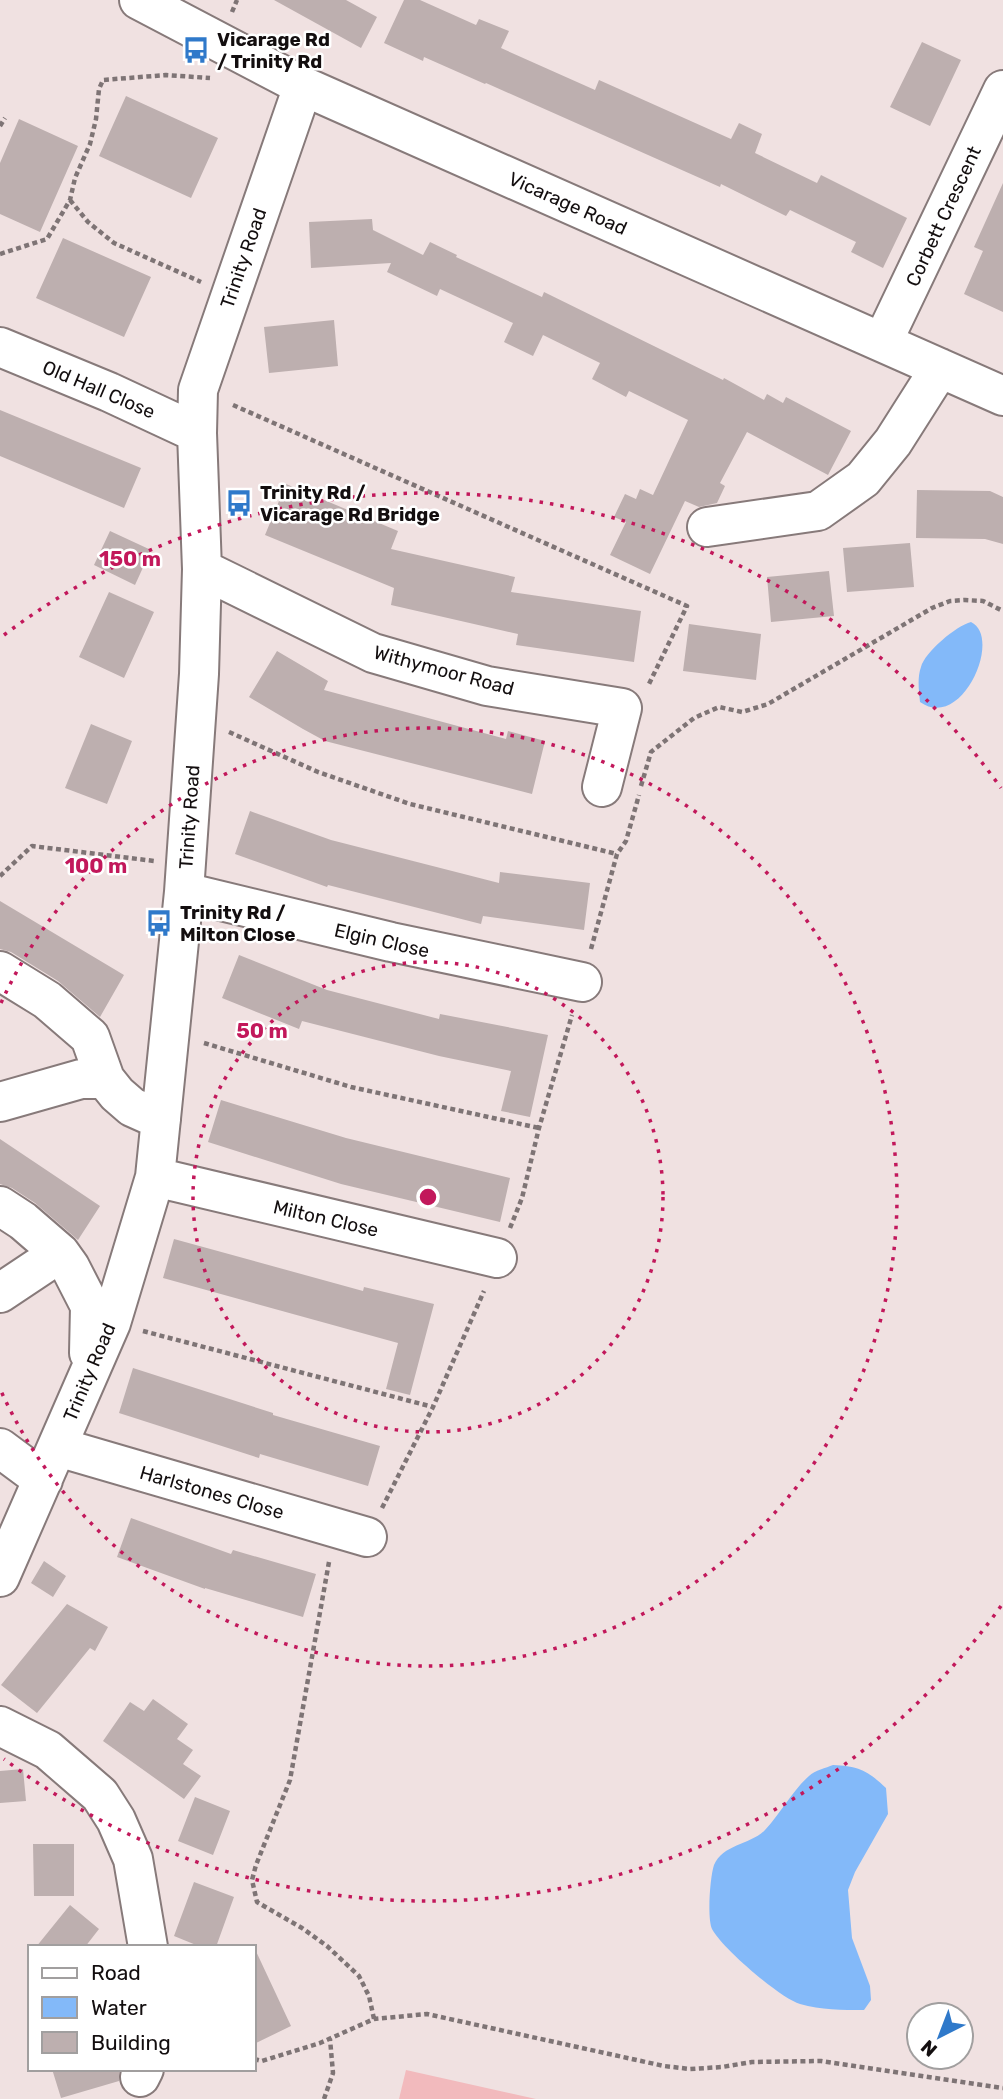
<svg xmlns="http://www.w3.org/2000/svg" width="1003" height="2099" viewBox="0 0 1003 2099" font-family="Rubik,sans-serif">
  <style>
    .green { fill: #f2babd }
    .water { fill: #83b9f9 }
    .building { fill: #bdafaf }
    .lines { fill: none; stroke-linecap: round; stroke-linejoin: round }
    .minor-casing { stroke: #877a7a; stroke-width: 42 }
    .path { stroke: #7e7475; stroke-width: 4.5; stroke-dasharray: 5 3.5; stroke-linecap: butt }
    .minor { stroke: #fff; stroke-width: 38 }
    .ring { fill: none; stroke: #c2185b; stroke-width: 3.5; stroke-dasharray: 3.5 7 }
    .labels { text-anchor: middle; stroke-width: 5; stroke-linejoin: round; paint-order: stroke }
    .poi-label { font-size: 19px; font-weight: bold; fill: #130e0f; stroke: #fff; text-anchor: start }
    .street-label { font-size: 19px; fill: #130e0f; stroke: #fff }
    .centre { fill: #c2185b; stroke: #fff; stroke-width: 3.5 }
    .ring-label { font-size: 21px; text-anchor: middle; font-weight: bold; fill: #c2185b; stroke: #fff; stroke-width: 5; stroke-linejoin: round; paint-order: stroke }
  </style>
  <rect width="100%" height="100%" fill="#f0e1e1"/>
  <path class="green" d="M 406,2070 L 536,2099 L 399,2099 Z"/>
  <path class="water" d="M 971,622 C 1003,637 962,732 920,702 C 919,691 917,678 921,667 C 925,652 956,626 971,622 Z
    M 833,1765 C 859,1766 868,1771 886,1788 L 888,1814 L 855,1872 L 848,1890 L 852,1938 L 870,1986 L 871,2000 L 864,2010 C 842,2010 821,2010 800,2004 C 780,1998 722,1948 712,1929 C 707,1918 710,1877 714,1865 C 723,1844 750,1845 765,1830 C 781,1813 792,1791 809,1776 C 815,1770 826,1768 833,1765 Z"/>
  <path class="building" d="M 274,0 L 346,0 L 377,17 L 361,48 Z
    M 404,0 L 420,0 L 476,25 L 479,19 L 509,31 L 501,48 L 595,90 L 599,80 L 731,139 L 739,123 L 762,134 L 755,153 L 817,183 L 821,175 L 907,218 L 883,268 L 851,252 L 856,242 L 790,210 L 786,216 L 721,184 L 720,187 L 486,83 L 485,84 L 424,57 L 423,61 L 384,43 Z
    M 922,42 L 961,60 L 930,126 L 890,107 Z
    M 126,96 L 218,138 L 191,198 L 99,156 Z
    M 19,119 L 78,146 L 40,232 L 0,214 L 0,163 Z
    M 1003,183 L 1003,312 L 964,294 L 983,251 L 974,247 Z
    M 372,219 L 373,230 L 423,255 L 430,242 L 457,255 L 456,257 L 542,297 L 544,292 L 723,380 L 724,378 L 764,400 L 767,394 L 783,403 L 786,397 L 851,431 L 828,475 L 747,432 L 720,483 L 725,486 L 717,503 L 699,507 L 685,501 L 650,574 L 610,555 L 626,522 L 614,517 L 625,494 L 636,499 L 640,489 L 653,495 L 688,420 L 629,391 L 626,397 L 592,379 L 600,363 L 543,335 L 533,356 L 504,342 L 513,323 L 440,289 L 437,296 L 387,272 L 391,263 L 311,268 L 309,222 Z
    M 63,238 L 151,277 L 124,337 L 36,298 Z
    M 334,320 L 338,366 L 269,373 L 264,327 Z
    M 0,410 L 141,468 L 124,508 L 0,456 Z
    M 286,484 L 398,531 L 391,549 L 515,577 L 511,592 L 641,611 L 634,662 L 516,645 L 518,634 L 391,605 L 394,588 L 265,535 Z
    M 917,490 L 990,491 L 1003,497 L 1003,544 L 985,539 L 916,538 Z
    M 110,531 L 151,550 L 135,585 L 94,565 Z
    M 910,543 L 914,587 L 847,592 L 843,548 Z
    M 829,571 L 834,616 L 771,622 L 767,577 Z
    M 109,592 L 154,612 L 124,678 L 79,657 Z
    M 689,624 L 761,634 L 756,680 L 683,671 Z
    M 277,651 L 328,681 L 324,690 L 506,739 L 508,731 L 545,741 L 532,794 L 325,741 L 303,729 L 249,697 Z
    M 91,724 L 132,741 L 107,804 L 65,788 Z
    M 250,811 L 331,840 L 499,883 L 500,872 L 590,883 L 584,930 L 483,916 L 481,924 L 328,885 L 327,887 L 235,854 Z
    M 0,901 L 124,975 L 100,1017 L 58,981 L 11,952 L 0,949 Z
    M 239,955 L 327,990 L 439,1019 L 440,1014 L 548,1035 L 530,1117 L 501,1111 L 511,1071 L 439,1056 L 302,1021 L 299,1029 L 222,998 Z
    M 221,1100 L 346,1138 L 510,1178 L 500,1222 L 341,1184 L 208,1142 Z
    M 0,1139 L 100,1206 L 78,1240 L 35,1203 L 12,1188 L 0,1184 Z
    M 174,1239 L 363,1291 L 364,1287 L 434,1304 L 410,1395 L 386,1389 L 398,1343 L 163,1278 Z
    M 133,1368 L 273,1413 L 273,1415 L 380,1446 L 368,1486 L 260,1454 L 259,1458 L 119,1413 Z
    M 131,1518 L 231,1554 L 233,1550 L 316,1574 L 303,1617 L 205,1588 L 205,1589 L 117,1557 Z
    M 44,1561 L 66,1576 L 53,1597 L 31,1583 Z
    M 67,1604 L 108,1627 L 95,1651 L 90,1648 L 37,1713 L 1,1685 Z
    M 153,1699 L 188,1724 L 177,1739 L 193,1750 L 183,1764 L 201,1776 L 184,1799 L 103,1741 L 130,1702 L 144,1711 Z
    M 23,1769 L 26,1801 L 0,1803 L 0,1771 Z
    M 195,1797 L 230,1811 L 213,1855 L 178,1841 Z
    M 33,1844 L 74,1844 L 74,1896 L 34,1896 Z
    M 194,1882 L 234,1897 L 216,1947 L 201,1947 L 174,1936 Z
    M 70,1905 L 99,1929 L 85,1947 L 36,1947 Z
    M 254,1947 L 291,2026 L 254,2044 Z
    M 52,2069 L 120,2069 L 119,2081 L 61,2098 Z"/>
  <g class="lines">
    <defs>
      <path id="minor" d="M 139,0 L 303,86 L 1003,396
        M 883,341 L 1003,90
        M 0,347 L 109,392 L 197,433
        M 707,527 L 818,511 L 863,479 L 893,442 L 940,368
        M 202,569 L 373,653 L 487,686 L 622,708 L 602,787
        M 184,892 L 391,942 L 582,982
        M 0,971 L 47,1000 L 90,1037 L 105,1079 L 117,1094 L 132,1107 L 161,1120
        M 0,1102 L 81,1079 L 105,1079
        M 155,1177 L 497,1258
        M 0,1206 L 23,1221 L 60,1253 L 70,1267 L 90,1306 L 89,1353
        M 0,1293 L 60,1253
        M 58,1447 L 367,1537
        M 0,1448 L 43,1480
        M 0,1577 L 111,1323 L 155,1177 L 184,892 L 199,674 L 202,569 L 197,433 L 198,390 L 303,86
        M 0,1726 L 48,1750 L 100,1795 L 116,1820 L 133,1859 L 148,1947
        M 140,2077 L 144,2069"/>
    </defs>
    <use href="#minor" class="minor-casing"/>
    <path class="path" d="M 232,12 L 237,0
      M 0,126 L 5,118
      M 70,200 L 88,222 L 114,243 L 201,282
      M 0,254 L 47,239 L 70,200 L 75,178 L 90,144 L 96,119 L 99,89 L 103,80 L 166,75 L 210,78
      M 233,405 L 687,606 L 648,686
      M 229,732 L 318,772 L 410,804 L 617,854
      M 641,786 L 651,752 L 694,718 L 719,707 L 742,712 L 768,704 L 932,608 L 950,601 L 965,600 L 983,601 L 1003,611
      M 0,876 L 32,846 L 154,861
      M 591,949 L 617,854 L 626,841 L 639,795
      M 204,1043 L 351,1087 L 539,1128
      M 510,1228 L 522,1198 L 539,1128 L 572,1015
      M 143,1331 L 433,1407
      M 382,1508 L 433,1407 L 484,1291
      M 329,1562 L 290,1780 L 256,1865 L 252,1880 L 257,1902 L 302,1928 L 327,1946 L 359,1976 L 369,1996 L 374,2019
      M 254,2059 L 262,2061 L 320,2043 L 374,2019 L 427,2014 L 664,2066 L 690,2069 L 722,2067 L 752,2062 L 821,2061 L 1003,2088
      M 324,2099 L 333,2073 L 330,2039"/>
    <use href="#minor" class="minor"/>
  </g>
  <g class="ring">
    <circle cx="428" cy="1197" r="235"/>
    <path d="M1 1003A469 469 0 1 1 1 1391"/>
    <path d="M1001 1606A704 704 0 0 1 4 1759M4 635A704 704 0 0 1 1001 788"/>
  </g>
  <defs>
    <symbol id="bus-bare" viewBox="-9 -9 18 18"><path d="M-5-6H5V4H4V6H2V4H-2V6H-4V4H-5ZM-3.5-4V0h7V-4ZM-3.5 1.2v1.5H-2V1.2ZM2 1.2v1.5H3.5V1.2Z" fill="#2f79ca" stroke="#fff" stroke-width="2.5" paint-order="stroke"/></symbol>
  </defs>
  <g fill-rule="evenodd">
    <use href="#bus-bare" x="177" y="31" width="38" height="38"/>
    <use href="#bus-bare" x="220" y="484" width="38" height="38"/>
    <use href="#bus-bare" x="140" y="904" width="38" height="38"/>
  </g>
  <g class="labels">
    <g class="poi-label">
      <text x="217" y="46">Vicarage Rd<tspan x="217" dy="22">/ Trinity Rd</tspan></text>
      <text x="260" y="499">Trinity Rd /<tspan x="260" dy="22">Vicarage Rd Bridge</tspan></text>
      <text x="180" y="919">Trinity Rd /<tspan x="180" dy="22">Milton Close</tspan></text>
    </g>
    <g class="street-label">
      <text transform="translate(568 203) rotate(24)" y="7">Vicarage Road</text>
      <text transform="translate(943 216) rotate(-65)" y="7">Corbett Crescent</text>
      <text transform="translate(243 258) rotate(-71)" y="7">Trinity Road</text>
      <text transform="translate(99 389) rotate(23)" y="7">Old Hall Close</text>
      <text transform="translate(444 670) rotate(15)" y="7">Withymoor Road</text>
      <text transform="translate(189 817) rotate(-86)" y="7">Trinity Road</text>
      <text transform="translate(382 940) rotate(13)" y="7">Elgin Close</text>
      <text transform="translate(326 1218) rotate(13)" y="7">Milton Close</text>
      <text transform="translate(89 1372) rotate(-67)" y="7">Trinity Road</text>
      <text transform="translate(212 1492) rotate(16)" y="7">Harlstones Close</text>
    </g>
  </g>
  <circle cx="428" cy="1197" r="10" class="centre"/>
  <g class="ring-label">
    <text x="130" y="566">150 m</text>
    <text x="96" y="873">100 m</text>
    <text x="262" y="1038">50 m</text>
  </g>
  <rect x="28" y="1945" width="228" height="126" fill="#ffffff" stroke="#a19f9f" stroke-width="2"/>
  <rect x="42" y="1968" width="35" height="10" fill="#ffffff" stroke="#a19f9f" stroke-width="2"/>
  <text x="91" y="1980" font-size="21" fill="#130e0f">Road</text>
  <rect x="42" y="1997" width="35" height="21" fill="#83b9f9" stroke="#a19f9f" stroke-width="2"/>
  <text x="91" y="2015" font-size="21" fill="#130e0f">Water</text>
  <rect x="42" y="2032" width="35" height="21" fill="#bdafaf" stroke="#a19f9f" stroke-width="2"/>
  <text x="91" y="2050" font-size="21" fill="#130e0f">Building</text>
  <g transform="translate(940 2036) rotate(222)"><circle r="33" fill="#ffffff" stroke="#a19f9f" stroke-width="2"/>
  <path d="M0-5L12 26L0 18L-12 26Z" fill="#2f79ca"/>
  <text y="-10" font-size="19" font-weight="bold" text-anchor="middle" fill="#130e0f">N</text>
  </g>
</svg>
